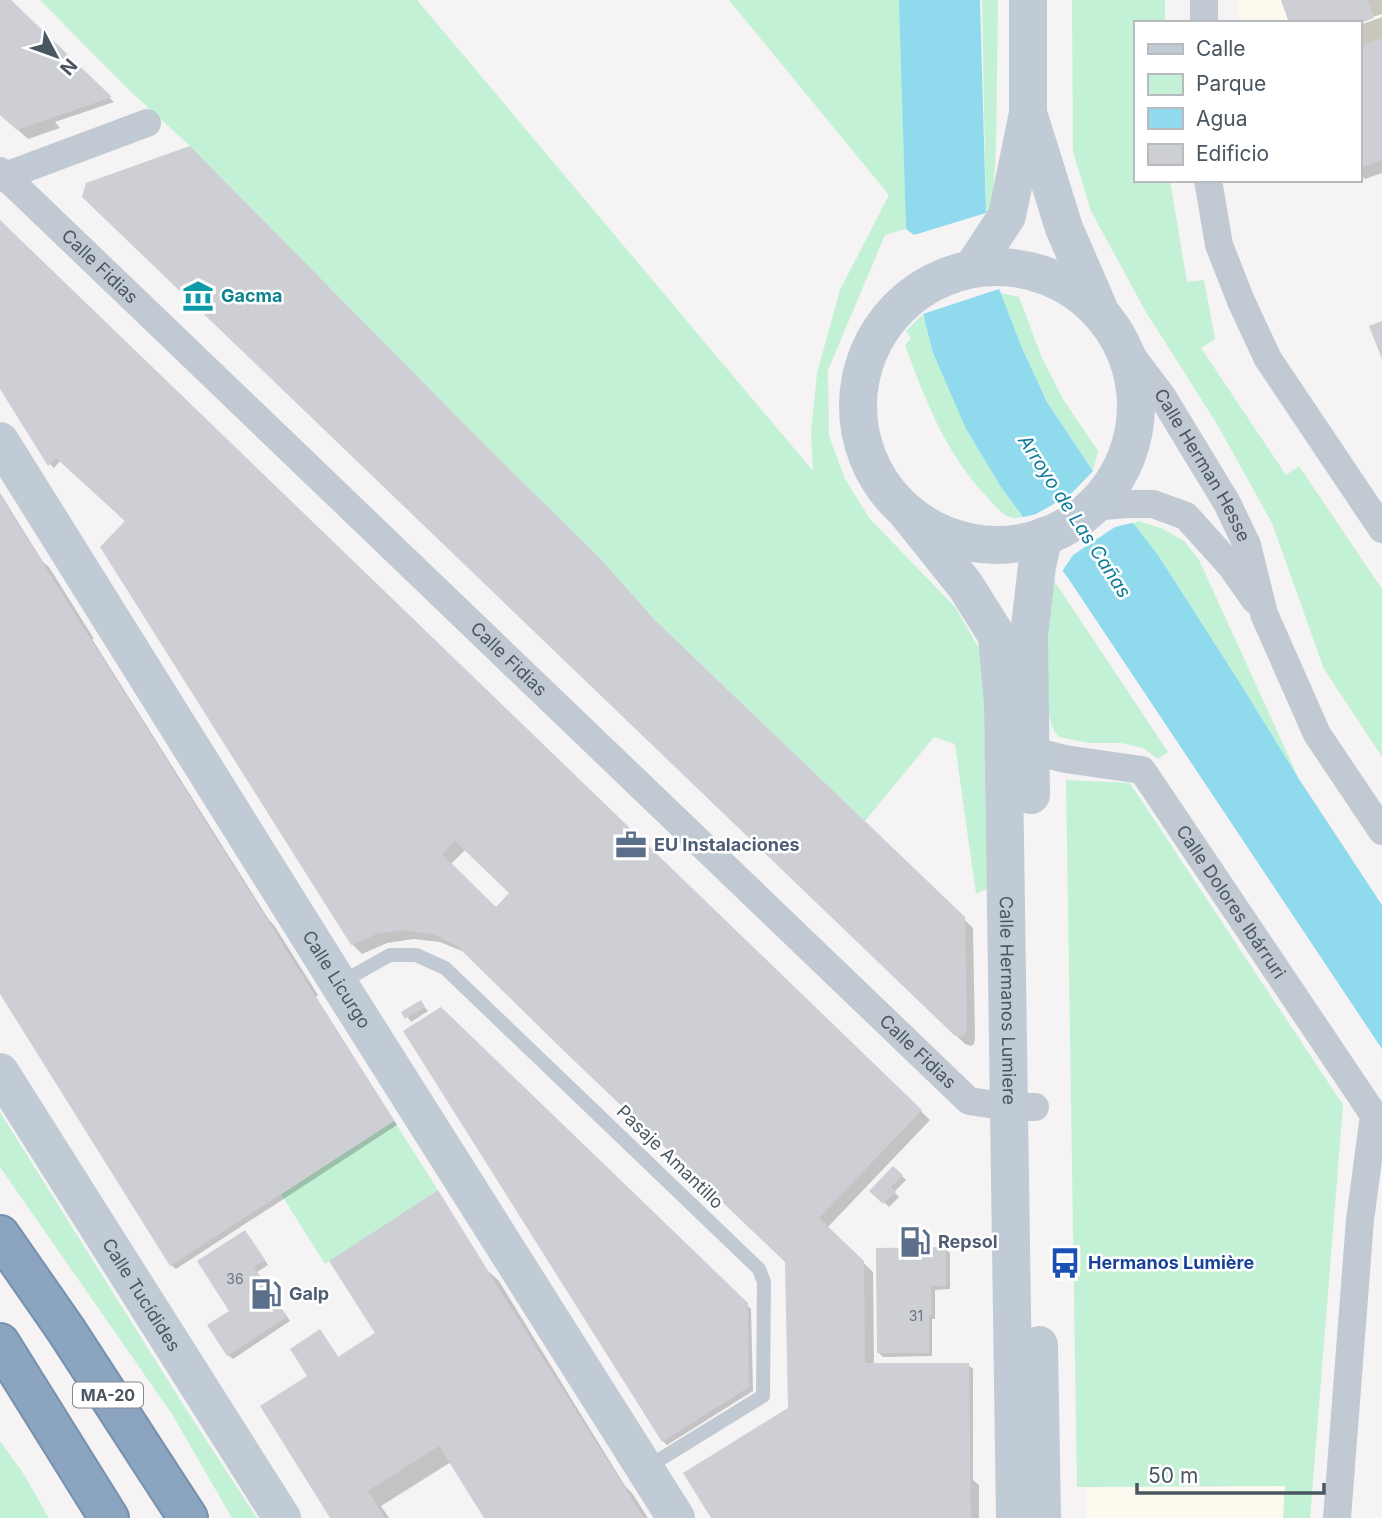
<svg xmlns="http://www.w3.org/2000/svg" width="1382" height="1518" viewBox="0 0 1382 1518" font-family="Inter,sans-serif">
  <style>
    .commercial { fill: #fdf9ef }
    .green { fill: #c3f1d5 }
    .water { fill: #90daee }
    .pier { fill: #f5f3f3 }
    .shadow { fill: #0003; fill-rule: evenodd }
    .building { fill: #cdcfd5; fill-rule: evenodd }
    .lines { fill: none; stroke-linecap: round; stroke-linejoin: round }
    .highway-casing { stroke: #7690ad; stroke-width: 42 }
    .lane { stroke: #c1cad2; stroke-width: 14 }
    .street { stroke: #c1cad2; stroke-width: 28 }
    .secondary { stroke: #c1cbd6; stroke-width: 38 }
    .highway { stroke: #8ba5c1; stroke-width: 38 }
    .labels { text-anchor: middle; stroke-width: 5; stroke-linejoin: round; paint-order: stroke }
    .number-label { font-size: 14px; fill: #6b747e }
    .shield { fill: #fff; stroke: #808990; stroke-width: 2 }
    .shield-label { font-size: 16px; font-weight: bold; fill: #4a5661 }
    .street-label { font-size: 18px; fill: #4a5661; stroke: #fff }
    .culture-label { font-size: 18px; font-weight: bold; fill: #0d838f; stroke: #fff; text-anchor: start }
    .service-label { font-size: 18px; font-weight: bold; fill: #4e5e75; stroke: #fff; text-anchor: start }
    .transit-label { font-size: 18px; font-weight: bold; fill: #164399; stroke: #fff; text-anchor: start }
    .water-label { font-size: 19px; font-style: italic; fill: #0c7c9b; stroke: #fff }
  </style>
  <rect width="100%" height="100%" fill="#f5f3f3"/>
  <path class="commercial" d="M 1238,0 L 1382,0 L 1382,38 L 1359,46 L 1359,23 L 1239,23 Z
    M 1285,1486 L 1283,1518 L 1086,1518 L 1086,1488 Z"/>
  <path class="green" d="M 40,0 L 417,0 L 813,471 L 811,432 L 817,373 L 840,290 L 889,195 L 729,0 L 900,0 L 906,229 L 885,235 L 828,370 L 829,436 L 845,479 L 870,519 L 955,607 L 979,648 L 984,693 L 987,889 L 976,894 L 955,744 L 934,737 L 865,821 L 654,619 L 600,558 L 489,449 L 190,146 L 129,90 Z
    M 982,0 L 998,0 L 996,150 L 992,212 L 986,213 Z
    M 1072,0 L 1165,0 L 1165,23 L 1135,23 L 1135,180 L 1170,180 L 1187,282 L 1204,280 L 1215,339 L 1201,348 L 1286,475 L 1299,466 L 1382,589 L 1382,757 L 1324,669 L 1272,523 L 1217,424 L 1146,312 L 1091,211 L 1073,152 Z
    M 1000,293 L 1019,297 L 1042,358 L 1063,399 L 1098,451 L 1093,471 L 1047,402 L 1022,348 Z
    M 923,314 L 933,353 L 966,429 L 1001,487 L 1023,517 C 1007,522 998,509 988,498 C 946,454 926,402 905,345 L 911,338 L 906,331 Z
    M 1138,521 L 1161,528 L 1184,541 L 1199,560 L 1299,779 L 1240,683 L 1158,555 L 1133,524 Z
    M 1055,582 L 1168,752 L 1158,759 L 1143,748 L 1121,743 L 1089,743 L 1059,737 C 1057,734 1054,731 1053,728 C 1042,707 1045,605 1055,582 Z
    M 1066,780 L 1130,783 L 1343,1105 L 1310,1518 L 1283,1518 L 1285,1486 L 1077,1487 Z
    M 0,1112 L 184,1406 L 257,1518 L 232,1518 L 172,1414 L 0,1167 Z
    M 394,1121 L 438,1190 L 325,1264 L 281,1194 Z
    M 0,1441 L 23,1473 L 49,1518 L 0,1518 Z"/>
  <path class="water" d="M 899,0 L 980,0 L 986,213 L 999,289 L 1022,348 L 1047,402 L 1093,471 L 1158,555 L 1240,683 L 1299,779 L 1382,905 L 1382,1049 L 1068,578 L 1001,487 L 966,429 L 933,353 L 925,322 L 906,229 Z"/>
  <path class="pier" d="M 986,213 L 999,289 L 923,314 L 920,317 L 903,230 L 906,229 L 914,235 Z
    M 1095,467 L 1136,522 L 1115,527 L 1073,555 L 1061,573 L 1020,518 L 1036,514 L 1070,495 L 1093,471 Z"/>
  <path class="shadow" d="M 0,0 L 9,0 L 114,102 L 55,122 L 60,128 L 28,139 L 0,113 Z
    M 1282,0 L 1382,0 L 1382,14 L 1355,23 Z
    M 1382,17 L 1382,173 L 1365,179 L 1359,173 L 1359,25 Z
    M 0,223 L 930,1120 L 827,1228 L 873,1272 L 874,1365 L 968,1365 L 973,1369 L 973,1480 L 979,1485 L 979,1518 L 713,1518 L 789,1409 L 787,1262 L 464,952 L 440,942 L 414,939 L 387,943 L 362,954 L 352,944 L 126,522 L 61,460 L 54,468 L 50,464 L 0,386 ZM 466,849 L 512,893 L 497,909 L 450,865 Z
    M 0,493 L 43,562 L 49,567 L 94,639 L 92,639 L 269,920 L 274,925 L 318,995 L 316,997 L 397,1125 L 176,1269 L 171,1265 L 0,991 Z
    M 508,605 L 657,624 L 973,928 L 975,1039 L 974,1044 L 971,1046 L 965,1044 Z
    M 420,1002 L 428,1011 L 411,1022 L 404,1012 Z
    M 441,1010 L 751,1309 L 753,1391 L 667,1445 L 663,1441 Z
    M 894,1168 L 906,1180 L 894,1192 L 899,1197 L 889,1207 L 872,1191 Z
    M 442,1197 L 488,1271 L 499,1281 L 625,1486 L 632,1493 L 648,1518 L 486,1518 L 451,1462 L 381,1506 L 389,1518 L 332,1518 L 310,1377 L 324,1336 L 339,1358 L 377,1334 Z
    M 249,1236 L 268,1265 L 257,1272 L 290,1321 L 233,1359 L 228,1355 L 232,1311 Z
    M 945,1249 L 950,1253 L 950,1289 L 935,1290 L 935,1319 L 932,1319 L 932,1356 L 883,1357 L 879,1353 Z"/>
  <path class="building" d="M 0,0 L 11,0 L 112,97 L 17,130 L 0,115 Z
    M 1281,0 L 1368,0 L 1374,18 L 1361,23 L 1289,23 Z
    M 1382,38 L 1382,160 L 1359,168 L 1359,46 Z
    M 190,146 L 489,449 L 600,558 L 654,619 L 965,917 L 967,1029 L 964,1036 L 959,1037 L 954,1035 L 82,197 L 86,183 Z
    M 0,220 L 922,1110 L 819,1218 L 864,1261 L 865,1363 L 969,1363 L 971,1518 L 711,1518 L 683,1473 L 788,1408 L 785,1262 L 564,1051 L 458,947 L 435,935 L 403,930 L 377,934 L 351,945 L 100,547 L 125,521 L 56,458 L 48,466 L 0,389 ZM 455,841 L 509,893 L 496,907 L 442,854 Z
    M 1382,321 L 1382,359 L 1369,326 Z
    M 0,495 L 394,1121 L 170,1266 L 0,994 Z
    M 421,1000 L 425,1007 L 405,1019 L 401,1012 Z
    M 441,1007 L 748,1303 L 749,1387 L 662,1442 L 403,1031 Z
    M 893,1166 L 903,1175 L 891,1187 L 896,1192 L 883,1204 L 869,1191 Z
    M 438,1190 L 484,1265 L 644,1518 L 484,1518 L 439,1446 L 368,1491 L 385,1518 L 330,1518 L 312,1489 L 260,1406 L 307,1376 L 290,1349 L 320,1329 L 338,1357 L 375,1333 L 329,1261 Z
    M 245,1230 L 265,1260 L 254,1267 L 287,1317 L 227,1356 L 207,1325 L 229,1311 L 197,1261 Z
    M 946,1247 L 946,1286 L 931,1286 L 932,1315 L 929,1315 L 929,1353 L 877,1353 L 876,1248 Z"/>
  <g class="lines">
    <defs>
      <path id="highway" d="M 0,1235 L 66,1330 L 188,1518
        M 0,1343 L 109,1518"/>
    </defs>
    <use href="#highway" class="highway-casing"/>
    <path class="lane" d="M 340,983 L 390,955 L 416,955 L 445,968 L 759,1269 L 764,1282 L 763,1396 L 646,1468"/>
    <g class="street">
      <path d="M 1204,23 L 1204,0"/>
      <path id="s1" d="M 0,171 L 969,1101 L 1009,1107 L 1035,1107"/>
      <path d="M 0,178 L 147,123"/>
      <path d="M 1208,180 L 1219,245 L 1241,301 L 1268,359 L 1382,529"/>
      <path id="s2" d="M 1112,330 L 1162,396 L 1227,503 L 1247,545 L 1264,614 L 1317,734 L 1382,831"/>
      <path d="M 1093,507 L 1126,504 L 1153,504 L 1186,516 L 1231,566 L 1255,600"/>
      <path id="s3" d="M 1030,750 L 1065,759 L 1142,770 L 1382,1127"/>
      <path d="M 1337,1518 L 1360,1220 L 1374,1115"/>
    </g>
    <g class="secondary">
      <path d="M 1029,116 L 1064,228 L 1099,309"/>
      <circle cx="997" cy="406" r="139"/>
      <path d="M 972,269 L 1007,216 L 1028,113 L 1028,0"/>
      <path id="s4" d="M 0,441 L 339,984 L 676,1518"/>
      <path id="s5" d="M 908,514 L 965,585 L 997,636 L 1003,704 L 1015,1518"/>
      <path d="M 1031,795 L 1029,635 L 1037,566 L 1044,536"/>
      <path id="s6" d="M 0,1072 L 282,1518"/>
      <path d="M 1039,1345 L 1042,1518"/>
    </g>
    <use href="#highway" class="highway"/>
  </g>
  <defs>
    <symbol id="museum-bare" viewBox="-9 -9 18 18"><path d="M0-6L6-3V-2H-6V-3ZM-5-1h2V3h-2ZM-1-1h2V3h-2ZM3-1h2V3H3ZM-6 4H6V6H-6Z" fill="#0f9aa8" stroke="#fff" stroke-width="2.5" paint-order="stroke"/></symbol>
    <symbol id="office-bare" viewBox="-9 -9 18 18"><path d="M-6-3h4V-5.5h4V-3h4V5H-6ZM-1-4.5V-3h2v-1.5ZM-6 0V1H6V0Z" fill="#5c6f8a" stroke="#fff" stroke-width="2.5" paint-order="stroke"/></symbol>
    <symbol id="fuel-bare" viewBox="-9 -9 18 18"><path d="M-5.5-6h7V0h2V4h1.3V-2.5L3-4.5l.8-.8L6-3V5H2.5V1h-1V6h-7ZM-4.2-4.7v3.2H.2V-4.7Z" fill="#5c6f8a" stroke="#fff" stroke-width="2.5" paint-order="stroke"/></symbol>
    <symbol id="bus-bare" viewBox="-9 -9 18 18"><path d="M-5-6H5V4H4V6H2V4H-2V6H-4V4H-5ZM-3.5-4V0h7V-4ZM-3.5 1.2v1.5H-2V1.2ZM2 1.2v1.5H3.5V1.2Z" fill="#1a4fb4" stroke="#fff" stroke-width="2.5" paint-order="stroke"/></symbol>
  </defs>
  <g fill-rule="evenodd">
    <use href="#museum-bare" x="176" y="274" width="44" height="44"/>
    <use href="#office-bare" x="609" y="823" width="44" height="44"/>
    <use href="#fuel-bare" x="893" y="1220" width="44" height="44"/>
    <use href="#bus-bare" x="1043" y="1241" width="44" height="44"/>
    <use href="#fuel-bare" x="244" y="1272" width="44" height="44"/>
  </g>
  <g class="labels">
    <g class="number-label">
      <text x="235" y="1284">36</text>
      <text x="916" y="1321">31</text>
    </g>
    <rect class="shield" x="73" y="1382.5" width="70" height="25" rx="5"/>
    <g class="shield-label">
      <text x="108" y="1401">MA-20</text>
    </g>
    <g class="street-label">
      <text dy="6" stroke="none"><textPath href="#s1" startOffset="138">Calle Fidias</textPath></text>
      <text dy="6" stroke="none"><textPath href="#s2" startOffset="163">Calle Herman Hesse</textPath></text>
      <text dy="6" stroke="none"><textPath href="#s1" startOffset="705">Calle Fidias</textPath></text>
      <text dy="6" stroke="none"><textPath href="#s3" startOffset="273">Calle Dolores Ibárruri</textPath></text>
      <text dy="6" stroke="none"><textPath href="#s4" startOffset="635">Calle Licurgo</textPath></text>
      <text dy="6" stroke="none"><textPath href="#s5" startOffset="516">Calle Hermanos Lumiere</textPath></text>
      <text dy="6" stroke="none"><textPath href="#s1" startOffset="1272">Calle Fidias</textPath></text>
      <text transform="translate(670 1157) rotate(44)" y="6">Pasaje Amantillo</text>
      <text dy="6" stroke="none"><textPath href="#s6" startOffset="264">Calle Tucídides</textPath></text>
    </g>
    <g class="culture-label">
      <text x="221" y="302">Gacma</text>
    </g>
    <g class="service-label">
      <text x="654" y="851">EU Instalaciones</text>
      <text x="938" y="1248">Repsol</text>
      <text x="289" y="1300">Galp</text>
    </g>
    <g class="transit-label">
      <text x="1088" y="1269">Hermanos Lumière</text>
    </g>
    <g class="water-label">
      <text transform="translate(1075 516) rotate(57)" y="7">Arroyo de Las Cañas</text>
    </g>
  </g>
  <rect x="1134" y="21" width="228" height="161" fill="#ffffff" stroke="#b7bbc0" stroke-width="2"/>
  <rect x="1148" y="44" width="35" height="10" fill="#c1cbd6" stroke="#b7bbc0" stroke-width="2"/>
  <text x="1196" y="56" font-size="21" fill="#4a5661">Calle</text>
  <rect x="1148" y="74" width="35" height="21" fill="#c3f1d5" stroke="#b7bbc0" stroke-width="2"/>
  <text x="1196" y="91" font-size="21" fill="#4a5661">Parque</text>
  <rect x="1148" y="108" width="35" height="21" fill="#90daee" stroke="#b7bbc0" stroke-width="2"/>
  <text x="1196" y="126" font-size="21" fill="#4a5661">Agua</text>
  <rect x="1148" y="144" width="35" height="21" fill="#cdcfd5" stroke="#b7bbc0" stroke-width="2"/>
  <text x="1196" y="161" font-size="21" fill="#4a5661">Edificio</text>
  <g transform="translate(56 56) rotate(131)" stroke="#ffffff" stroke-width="5" paint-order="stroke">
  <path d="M0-5L12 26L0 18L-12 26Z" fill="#4a5661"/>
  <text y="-10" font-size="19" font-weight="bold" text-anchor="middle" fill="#4a5661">N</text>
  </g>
  <path d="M1137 1483v10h187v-10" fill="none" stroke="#4a5661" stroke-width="3.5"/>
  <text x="1148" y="1483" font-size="21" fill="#4a5661" stroke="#ffffff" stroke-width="5" paint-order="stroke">50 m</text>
</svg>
